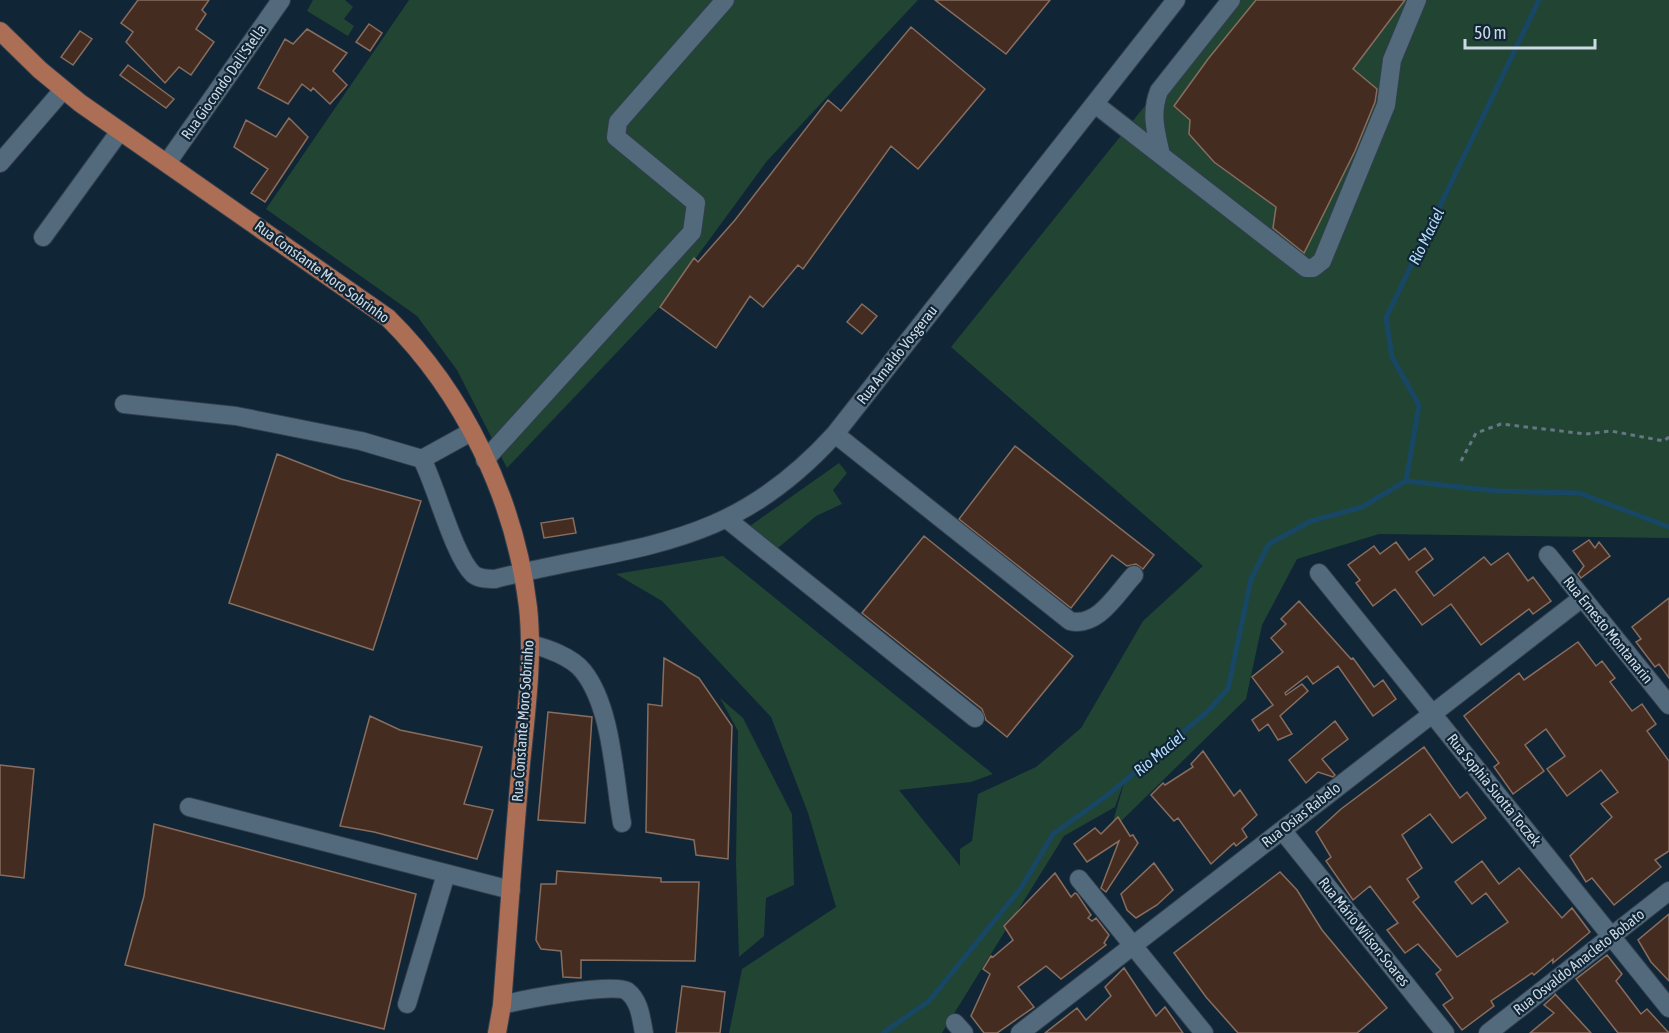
<svg xmlns="http://www.w3.org/2000/svg" width="1669" height="1033" viewBox="0 0 1669 1033" font-family="'Asap Condensed',sans-serif">
  <style>
    .green { fill: #243 }
    .lines { fill: none; stroke-linecap: round; stroke-linejoin: round }
    .stream { stroke: #184765; stroke-width: 5 }
    .building { fill: #442d20; stroke: #886d5f; stroke-width: 1.5 }
    .minor-casing { stroke: #313e4c; stroke-width: 20 }
    .major-casing { stroke: #313e4c; stroke-width: 20 }
    .path { stroke: #657785; stroke-width: 3; stroke-dasharray: 4.5 4.5; stroke-linecap: butt }
    .minor { stroke: #536a7d; stroke-width: 18 }
    .major { stroke: #ad6e56; stroke-width: 18 }
    .labels { text-anchor: middle; stroke-width: 4.5; stroke-linejoin: round; paint-order: stroke }
    .street-label { font-size: 15px; fill: #cddae5; stroke: #102535 }
    .water-label { font-size: 16px; font-style: italic; fill: #b4ddfc; stroke: #102535 }
  </style>
  <rect width="100%" height="100%" fill="#102535"/>
  <path class="green" d="M 313,0 L 345,0 L 353,7 L 344,19 L 354,26 L 348,36 L 307,11 Z
    M 409,0 L 918,0 L 767,161 L 660,307 L 507,468 L 457,370 L 417,316 L 266,209 Z
    M 1230,0 L 1669,0 L 1669,538 L 1379,534 L 1297,559 L 1262,625 L 1246,699 L 1110,832 L 1126,776 L 1115,807 L 1064,836 L 942,1033 L 729,1033 L 742,969 L 836,907 L 808,813 L 771,717 L 662,601 L 616,574 L 723,556 L 993,774 L 971,782 L 899,790 L 960,866 L 960,849 L 972,841 L 978,794 L 1036,767 L 1081,728 L 1143,621 L 1203,566 L 951,347 Z
    M 839,463 L 847,473 L 833,490 L 842,504 L 816,516 L 778,548 L 750,526 Z
    M 720,698 L 743,718 L 792,814 L 794,885 L 766,898 L 764,936 L 739,957 L 736,862 L 738,731 Z"/>
  <g class="lines">
    <path class="stream" d="M 1406,481 L 1419,405 L 1392,357 L 1386,318 L 1539,0
      M 883,1033 L 929,1001 L 1021,888 L 1053,834 L 1109,794 L 1207,712 L 1228,689 L 1251,579 L 1269,544 L 1311,521 L 1362,507 L 1406,481 L 1497,491 L 1579,493 L 1669,527"/>
  </g>
  <path class="building" d="M 138,0 L 209,0 L 202,10 L 206,14 L 196,29 L 214,42 L 191,75 L 179,67 L 165,83 L 126,42 L 133,32 L 121,23 Z
    M 935,0 L 1050,0 L 1006,54 Z
    M 1256,0 L 1405,0 L 1353,69 L 1377,89 L 1375,102 L 1355,151 L 1304,253 L 1273,228 L 1276,207 L 1214,162 L 1189,134 L 1190,120 L 1174,106 L 1208,59 Z
    M 369,24 L 382,33 L 370,51 L 356,42 Z
    M 911,27 L 985,89 L 918,169 L 891,146 L 803,269 L 798,265 L 763,307 L 750,296 L 716,348 L 660,307 L 694,258 L 698,262 L 735,220 L 828,100 L 841,111 Z
    M 307,29 L 347,53 L 333,71 L 347,85 L 330,104 L 313,88 L 311,91 L 302,84 L 288,104 L 258,88 L 285,39 L 293,44 Z
    M 80,31 L 92,39 L 73,65 L 61,57 Z
    M 128,65 L 174,99 L 166,108 L 120,75 Z
    M 289,118 L 308,137 L 265,202 L 251,193 L 268,169 L 234,147 L 246,120 L 276,137 Z
    M 862,304 L 877,316 L 862,334 L 847,322 Z
    M 1015,446 L 1154,555 L 1143,569 L 1136,564 L 1127,566 L 1112,555 L 1071,608 L 959,519 Z
    M 277,454 L 341,479 L 421,501 L 373,650 L 229,603 Z
    M 573,518 L 576,533 L 544,538 L 541,523 Z
    M 924,536 L 1073,656 L 1007,737 L 986,720 L 982,709 L 862,613 Z
    M 1589,540 L 1595,548 L 1599,542 L 1610,556 L 1581,578 L 1578,574 L 1584,566 L 1573,551 Z
    M 1396,542 L 1409,560 L 1425,548 L 1433,559 L 1416,572 L 1434,596 L 1484,557 L 1491,565 L 1508,553 L 1528,581 L 1533,577 L 1551,601 L 1533,614 L 1529,609 L 1481,645 L 1451,604 L 1422,625 L 1395,589 L 1373,606 L 1356,583 L 1360,580 L 1348,565 L 1374,546 L 1380,554 Z
    M 1669,598 L 1669,678 L 1659,664 L 1655,667 L 1636,642 L 1641,639 L 1632,627 Z
    M 1299,601 L 1351,659 L 1353,658 L 1374,687 L 1383,680 L 1396,699 L 1373,716 L 1338,666 L 1313,684 L 1307,676 L 1285,693 L 1286,695 L 1302,684 L 1308,691 L 1280,716 L 1292,734 L 1278,740 L 1268,724 L 1259,731 L 1252,720 L 1273,705 L 1252,677 L 1283,652 L 1271,638 L 1286,624 L 1281,619 Z
    M 1578,642 L 1596,666 L 1602,661 L 1615,678 L 1610,682 L 1632,711 L 1642,704 L 1656,724 L 1647,731 L 1669,761 L 1669,851 L 1655,860 L 1661,867 L 1614,905 L 1592,878 L 1586,882 L 1570,856 L 1612,817 L 1601,804 L 1618,792 L 1601,770 L 1567,796 L 1547,769 L 1565,756 L 1546,729 L 1525,745 L 1544,771 L 1513,794 L 1494,767 L 1499,763 L 1464,716 L 1519,673 L 1524,680 Z
    M 664,658 L 699,678 L 732,726 L 728,859 L 696,855 L 694,840 L 646,832 L 648,704 L 662,706 Z
    M 548,712 L 592,717 L 585,823 L 538,820 Z
    M 370,716 L 400,730 L 482,747 L 464,804 L 493,810 L 477,859 L 374,832 L 340,826 Z
    M 1335,721 L 1348,739 L 1322,759 L 1335,775 L 1333,777 L 1318,772 L 1306,783 L 1289,760 Z
    M 1424,747 L 1460,798 L 1467,792 L 1486,818 L 1452,843 L 1430,814 L 1402,835 L 1422,868 L 1407,879 L 1419,897 L 1413,902 L 1457,957 L 1508,922 L 1486,893 L 1472,904 L 1455,882 L 1482,861 L 1499,884 L 1519,868 L 1562,918 L 1572,908 L 1590,932 L 1553,963 L 1553,959 L 1534,975 L 1532,973 L 1491,1001 L 1494,1006 L 1462,1030 L 1443,1005 L 1453,998 L 1436,974 L 1441,970 L 1418,944 L 1405,953 L 1387,930 L 1398,923 L 1370,886 L 1353,900 L 1326,861 L 1331,857 L 1316,832 L 1341,809 Z
    M 1203,751 L 1234,796 L 1240,790 L 1257,815 L 1242,829 L 1247,837 L 1236,846 L 1234,843 L 1211,864 L 1178,818 L 1174,821 L 1151,795 L 1163,783 L 1165,785 L 1193,767 L 1191,764 Z
    M 0,765 L 34,769 L 24,878 L 0,875 Z
    M 1118,817 L 1130,836 L 1133,835 L 1138,843 L 1106,892 L 1101,888 L 1119,841 L 1087,862 L 1074,844 L 1095,828 L 1101,834 Z
    M 154,824 L 416,894 L 384,1029 L 125,965 L 144,896 Z
    M 1154,863 L 1173,890 L 1157,905 L 1136,918 L 1127,910 L 1121,894 Z
    M 557,871 L 661,878 L 661,882 L 699,882 L 695,961 L 581,960 L 581,978 L 563,977 L 561,951 L 541,949 L 536,940 L 541,884 L 556,884 Z
    M 1280,872 L 1297,890 L 1322,930 L 1387,1008 L 1357,1033 L 1238,1033 L 1206,997 L 1174,953 Z
    M 1055,873 L 1071,897 L 1075,893 L 1077,894 L 1091,915 L 1088,918 L 1092,921 L 1096,918 L 1109,935 L 1104,943 L 1106,945 L 1061,979 L 1046,966 L 1018,987 L 1034,1007 L 997,1033 L 984,1033 L 971,1016 L 990,974 L 983,969 L 991,956 L 993,957 L 1013,940 L 1004,926 Z
    M 1669,914 L 1669,981 L 1651,962 L 1638,940 Z
    M 1607,955 L 1622,974 L 1616,981 L 1641,1014 L 1647,1009 L 1669,1033 L 1618,1033 L 1576,979 Z
    M 1124,968 L 1156,1016 L 1165,1007 L 1183,1033 L 1045,1033 L 1077,1008 L 1086,1020 L 1111,996 L 1105,987 Z
    M 682,986 L 725,992 L 720,1033 L 676,1033 Z
    M 1555,995 L 1555,994 L 1591,1033 L 1530,1033 L 1554,1013 L 1544,1005 Z"/>
  <g class="lines">
    <defs>
      <path id="minor" d="M 1095,104 L 1306,268 L 1313,268 L 1322,261 L 1386,105 L 1392,60 L 1417,0
        M 1161,155 C 1156,132 1150,114 1159,91 L 1231,0
        M 0,163 L 63,90
        M 167,163 L 281,0
        M 43,237 L 120,131
        M 124,404 L 236,416 L 361,441 L 422,459 C 436,486 454,556 473,574 C 479,579 488,579 495,579 C 637,543 728,552 835,434 L 1176,0
        M 835,434 L 1070,621 C 1098,628 1117,593 1134,575
        M 422,459 L 471,432
        M 485,460 L 692,232 L 696,203 L 616,137 L 618,122 L 725,0
        M 728,520 L 975,718
        M 1548,555 L 1669,705
        M 1319,573 L 1669,1008
        M 530,644 C 547,648 572,657 583,671 C 612,707 614,777 622,823
        M 189,807 L 511,890
        M 1282,830 L 1445,1033
        M 1079,879 L 1204,1033
        M 407,1004 L 446,874
        M 502,1005 C 521,1000 614,982 627,991 C 640,1001 641,1018 644,1033
        M 955,1023 L 964,1033
        M 1020,1033 L 1582,598
        M 1488,1033 L 1669,891"/>
      <path id="major" d="M 0,31 L 40,70 L 80,103 L 388,318 C 464,393 515,499 528,607 C 534,662 525,719 520,774 C 513,851 508,928 502,1005 L 497,1033"/>
    </defs>
    <use href="#minor" class="minor-casing"/>
    <use href="#major" class="major-casing"/>
    <path class="path" d="M 1461,461 L 1476,433 L 1501,424 L 1586,434 L 1611,431 L 1664,441 L 1669,437"/>
    <use href="#minor" class="minor"/>
    <use href="#major" class="major"/>
  </g>
  <g class="labels">
    <g class="street-label">
      <text transform="translate(224 82) rotate(-55)" y="5">Rua Giocondo Dall'Stella</text>
      <text transform="translate(322 272) rotate(36)" y="5">Rua Constante Moro Sobrinho</text>
      <text transform="translate(897 355) rotate(-52)" y="5">Rua Arnaldo Vosgerau</text>
      <text transform="translate(1608 630) rotate(51)" y="5">Rua Ernesto Montanarin</text>
      <text transform="translate(523 721) rotate(-86)" y="5">Rua Constante Moro Sobrinho</text>
      <text transform="translate(1494 790) rotate(51)" y="5">Rua Sophia Suotta Toczek</text>
      <text transform="translate(1301 815) rotate(-38)" y="5">Rua Osias Rabelo</text>
      <text transform="translate(1364 932) rotate(51)" y="5">Rua Mário Wilson Soares</text>
      <text transform="translate(1579 962) rotate(-38)" y="5">Rua Osvaldo Anacleto Bobato</text>
    </g>
    <g class="water-label">
      <text transform="translate(1426 236) rotate(-64)" y="6">Rio Maciel</text>
      <text transform="translate(1159 753) rotate(-40)" y="6">Rio Maciel</text>
    </g>
  </g>
  <path d="M1465 39v9h130v-9" fill="none" stroke="#cddae5" stroke-width="3"/>
  <text x="1474" y="39" font-size="18" fill="#cddae5" stroke="#102535" stroke-width="4.5" paint-order="stroke">50 m</text>
</svg>
